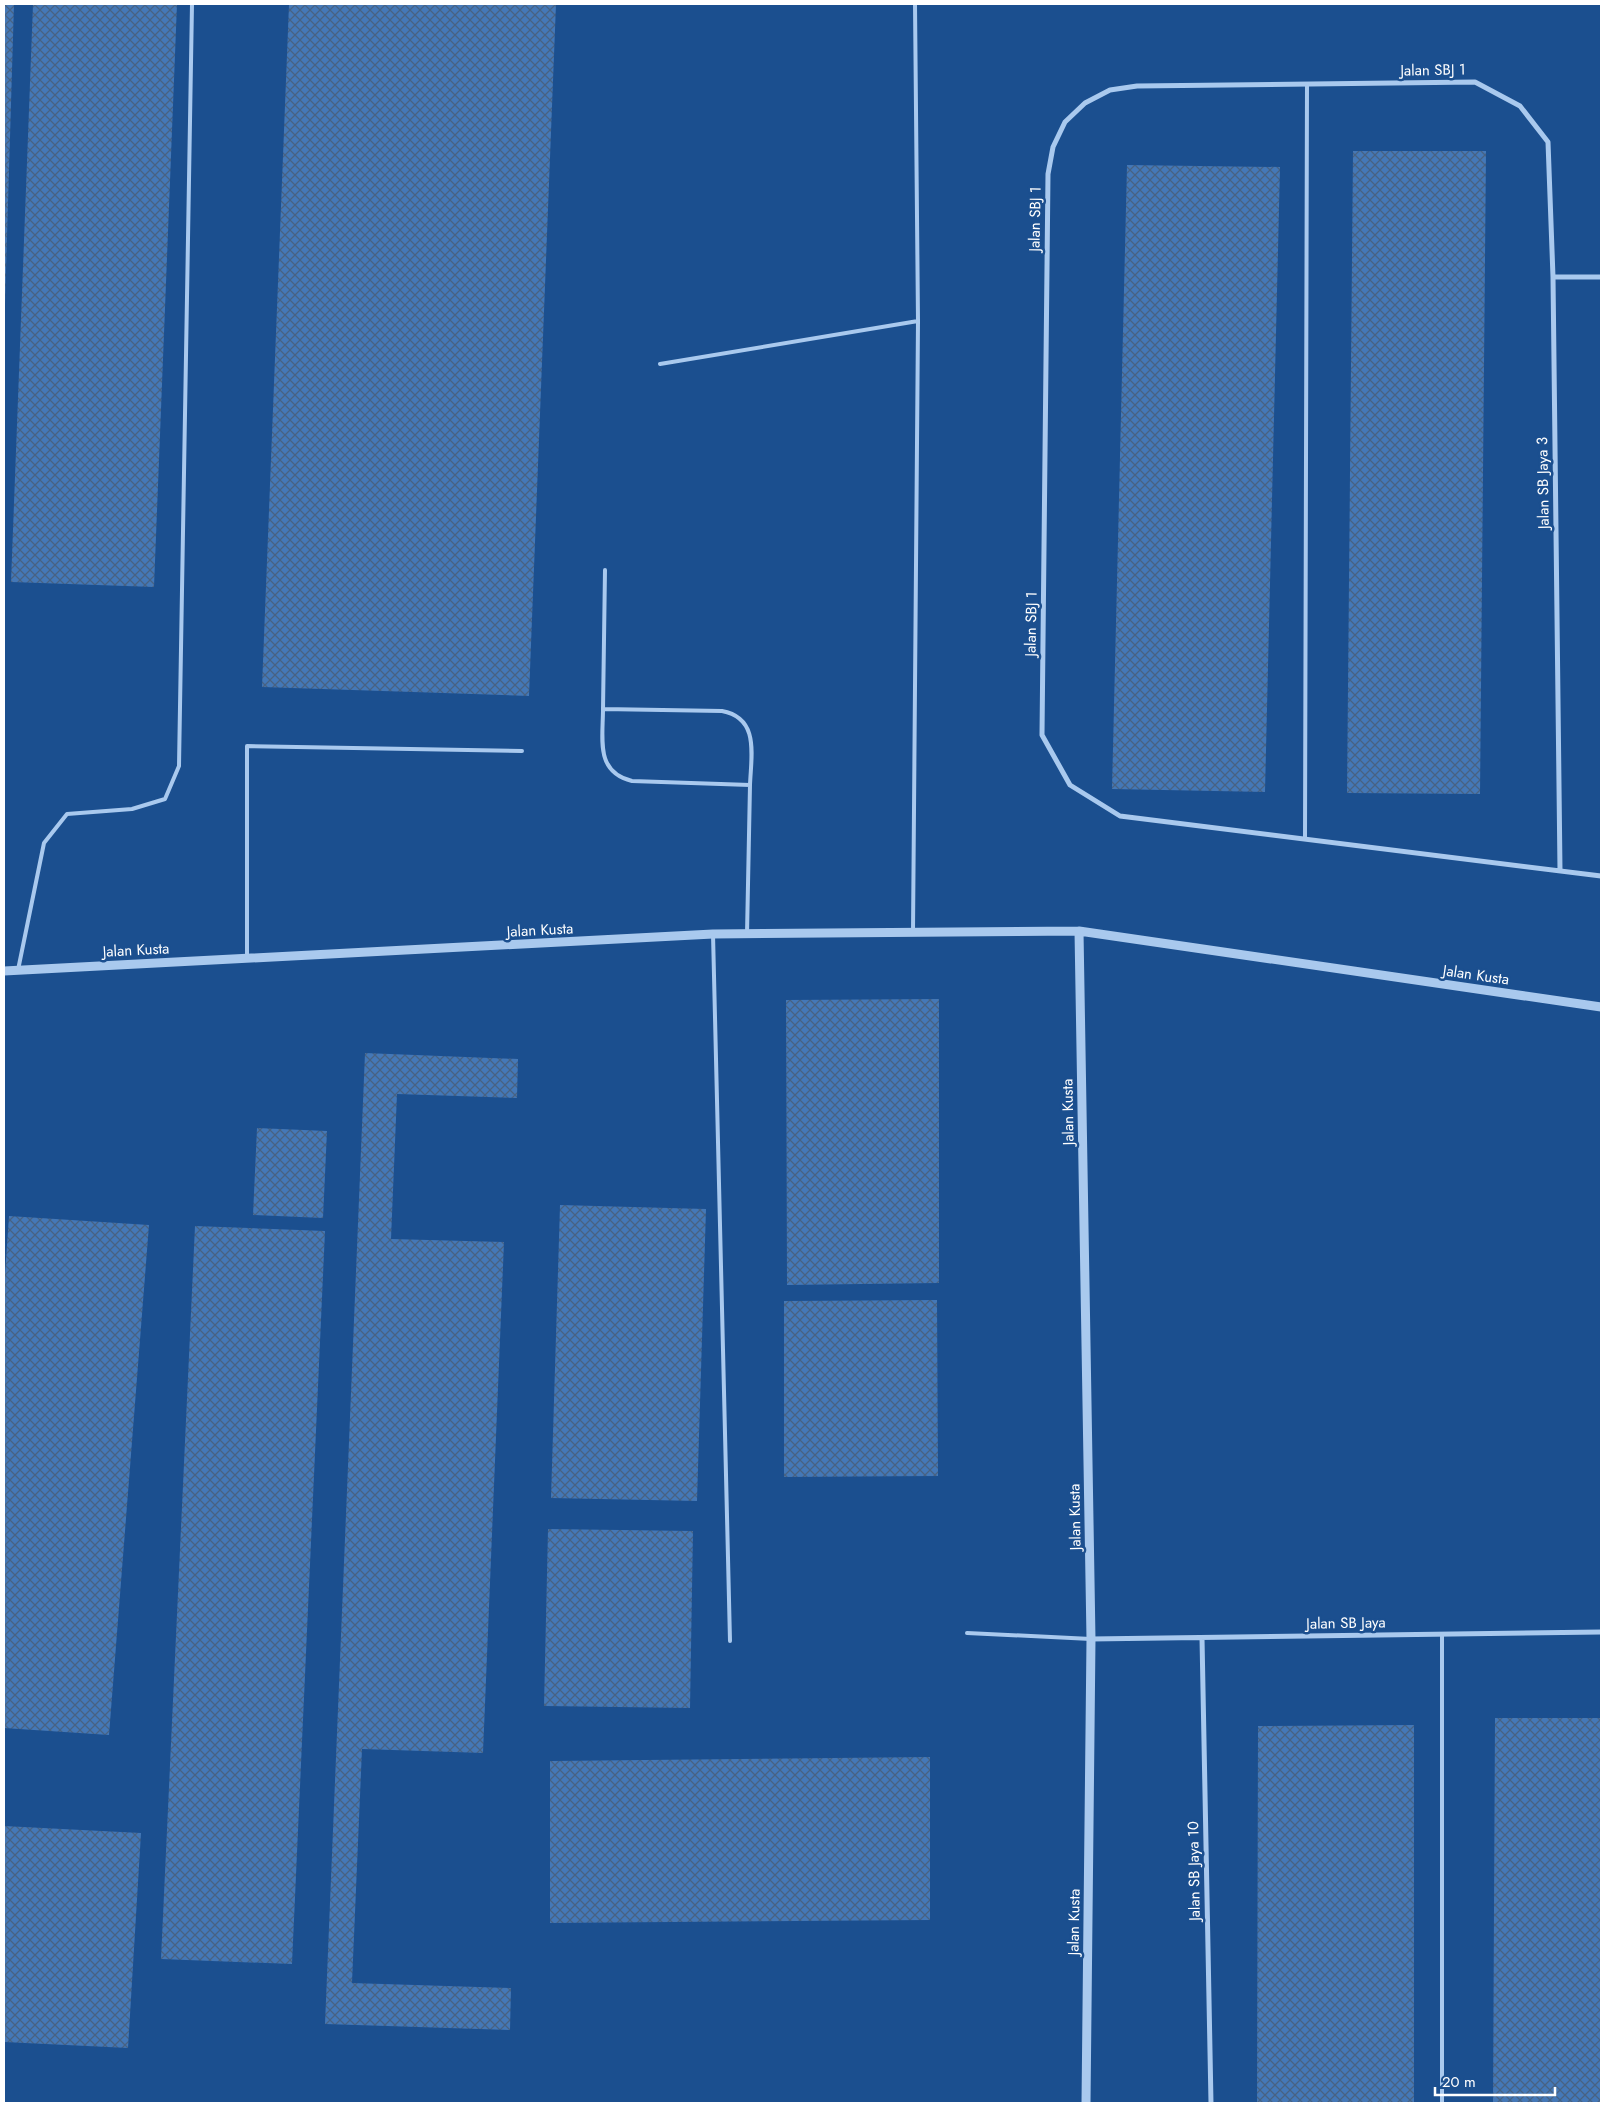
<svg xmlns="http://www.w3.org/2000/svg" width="1605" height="2107" viewBox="0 0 1605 2107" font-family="Jost,sans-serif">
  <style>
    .building { fill: url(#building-cross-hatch) }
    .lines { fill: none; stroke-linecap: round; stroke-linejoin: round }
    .service { stroke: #a9c9ee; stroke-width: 4 }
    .minor { stroke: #a9c9ee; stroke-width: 5 }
    .tertiary { stroke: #a9c9ee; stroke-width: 9 }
    .labels { text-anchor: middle; stroke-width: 5; stroke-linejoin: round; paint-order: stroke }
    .street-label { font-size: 15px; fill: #fff; stroke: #1b4f8f }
  </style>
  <defs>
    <pattern id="building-cross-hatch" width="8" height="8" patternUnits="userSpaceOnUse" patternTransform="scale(1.25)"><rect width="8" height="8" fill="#4478b7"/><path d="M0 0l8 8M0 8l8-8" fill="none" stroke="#486282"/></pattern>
  </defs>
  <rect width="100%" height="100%" fill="#1b4f8f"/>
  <path class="building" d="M 4,4 L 14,4 L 5,304 L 4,304 Z
    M 33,4 L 177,4 L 154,587 L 11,582 Z
    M 289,4 L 556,4 L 529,696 L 262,687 Z
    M 1353,151 L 1486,151 L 1480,794 L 1347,793 Z
    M 1127,165 L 1280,167 L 1265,792 L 1112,789 Z
    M 939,999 L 939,1283 L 787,1285 L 786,1000 Z
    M 365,1053 L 518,1059 L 517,1098 L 397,1094 L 391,1239 L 504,1242 L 483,1753 L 362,1749 L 352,1983 L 511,1988 L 510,2030 L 325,2024 Z
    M 257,1128 L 327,1131 L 323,1218 L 253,1215 Z
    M 560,1205 L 706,1209 L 697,1501 L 551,1498 Z
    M 9,1216 L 149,1225 L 109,1735 L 4,1728 L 4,1288 Z
    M 195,1226 L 325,1231 L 292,1964 L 161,1959 Z
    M 937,1300 L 938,1476 L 784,1477 L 784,1301 Z
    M 548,1529 L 693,1531 L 690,1708 L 544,1706 Z
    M 1495,1718 L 1601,1718 L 1601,2103 L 1493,2103 Z
    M 1414,1725 L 1414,2103 L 1257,2103 L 1258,1726 Z
    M 930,1757 L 930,1920 L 550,1923 L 550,1761 Z
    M 4,1826 L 141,1833 L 128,2048 L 4,2042 Z"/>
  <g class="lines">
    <path class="service" d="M 915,4 L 918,321
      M 660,364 L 918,321 L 913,932
      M 603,709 L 722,711 C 760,718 751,756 750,785 L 632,781 C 595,772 603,739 603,709 Z
      M 603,709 L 605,570
      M 1305,838 L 1307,84
      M 713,934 L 730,1641
      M 747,934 L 750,785
      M 247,959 L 247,746 L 522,751
      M 18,970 L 44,843 L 67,814 L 132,809 L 165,799 L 179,766 L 192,4
      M 967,1633 L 1091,1639
      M 1442,1634 L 1442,2103"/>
    <path class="minor" d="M 1553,277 L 1601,277
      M 1560,870 L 1553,277 L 1548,142 L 1520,106 L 1475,82 L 1137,86 L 1110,90 L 1085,103 L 1065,122 L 1053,147 L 1048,174 L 1042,735 L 1070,785 L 1120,816 L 1601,876
      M 1202,1638 L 1211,2103
      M 1091,1639 L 1601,1632"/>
    <path class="tertiary" d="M 1079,931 L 1091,1639 L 1086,2103
      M 4,971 L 713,934 L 1079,931 L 1601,1007"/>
  </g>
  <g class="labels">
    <g class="street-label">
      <text transform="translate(1433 70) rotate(-1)" y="5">Jalan SBJ 1</text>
      <text transform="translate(1035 219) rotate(-89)" y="5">Jalan SBJ 1</text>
      <text transform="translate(1543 483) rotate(-91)" y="5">Jalan SB Jaya 3</text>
      <text transform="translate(1031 624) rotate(-89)" y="5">Jalan SBJ 1</text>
      <text transform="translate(540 930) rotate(-3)" y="5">Jalan Kusta</text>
      <text transform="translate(136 950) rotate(-3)" y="5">Jalan Kusta</text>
      <text transform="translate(1476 975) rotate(8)" y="5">Jalan Kusta</text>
      <text transform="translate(1068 1112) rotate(-91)" y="5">Jalan Kusta</text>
      <text transform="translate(1075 1517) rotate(-91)" y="5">Jalan Kusta</text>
      <text transform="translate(1346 1623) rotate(-1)" y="5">Jalan SB Jaya</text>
      <text transform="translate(1194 1871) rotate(-91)" y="5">Jalan SB Jaya 10</text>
      <text transform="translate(1074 1922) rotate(-89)" y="5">Jalan Kusta</text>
    </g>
  </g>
  <rect width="1605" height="2107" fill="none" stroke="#ffffff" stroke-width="10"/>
  <path d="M1435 2087v8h120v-8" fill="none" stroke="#ffffff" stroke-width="2.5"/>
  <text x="1442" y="2087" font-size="15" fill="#ffffff" stroke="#1b4f8f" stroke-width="4" paint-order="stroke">20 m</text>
</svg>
